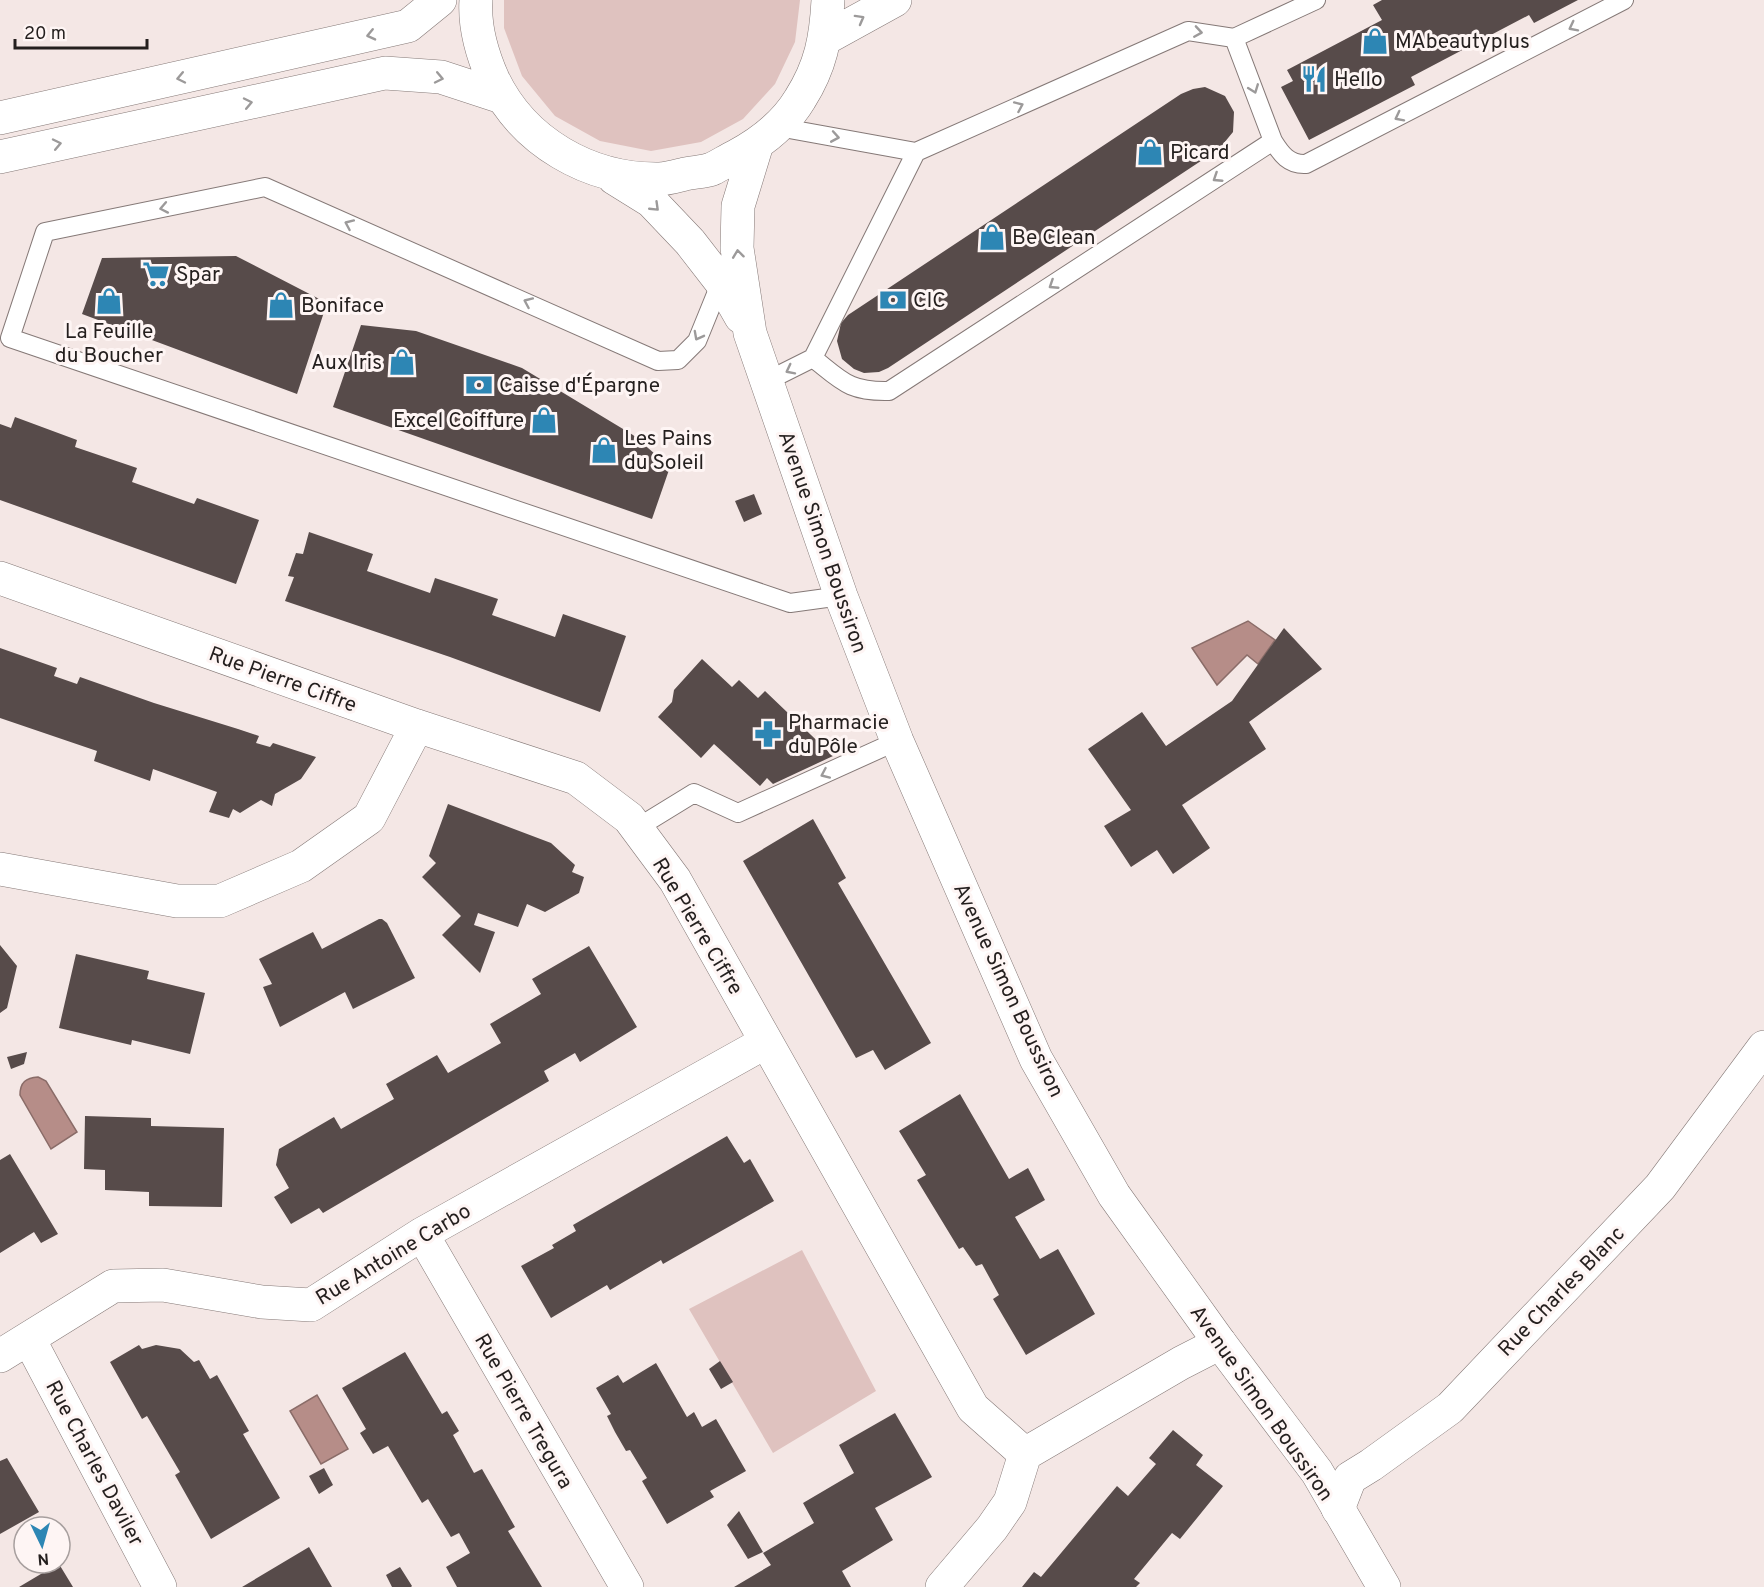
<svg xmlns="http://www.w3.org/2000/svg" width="1764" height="1587" viewBox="0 0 1764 1587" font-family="Overpass,sans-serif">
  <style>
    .green { fill: #dfc2bf }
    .water { fill: #b68d88; stroke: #8a6c68; stroke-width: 1.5 }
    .building { fill: #574b4a }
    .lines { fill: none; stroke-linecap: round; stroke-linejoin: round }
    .lane-casing { stroke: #857977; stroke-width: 20 }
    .street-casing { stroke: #857977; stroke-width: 34 }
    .secondary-casing { stroke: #857977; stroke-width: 34 }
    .lane { stroke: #fff; stroke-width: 18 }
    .street { stroke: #fff; stroke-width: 33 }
    .secondary { stroke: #fff; stroke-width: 33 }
    .oneway { stroke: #9c9a9a }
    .labels { text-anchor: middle; stroke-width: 6; stroke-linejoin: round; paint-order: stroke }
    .poi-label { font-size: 21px; fill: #241f1e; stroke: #fef5f4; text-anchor: start }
    .street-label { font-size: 21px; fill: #241f1e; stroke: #fef5f4 }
  </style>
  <rect width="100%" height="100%" fill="#f4e7e5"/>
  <path class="green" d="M 504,0 L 800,0 L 795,42 L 775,84 L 743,119 L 701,142 L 651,151 L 600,141 L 555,116 L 522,76 L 504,28 Z
    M 802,1250 L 876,1391 L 773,1453 L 689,1309 Z"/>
  <path class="water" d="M 1248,621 L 1275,640 L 1258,664 L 1247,655 L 1217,685 L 1192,648 Z
    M 38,1077 L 46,1081 L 77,1132 L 51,1149 L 20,1095 C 20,1082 26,1078 38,1077 Z
    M 317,1395 L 348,1449 L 321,1464 L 290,1411 Z"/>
  <path class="building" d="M 1382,0 L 1578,0 L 1534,23 L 1529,15 L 1411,77 L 1415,85 L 1309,140 L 1281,87 L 1293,81 L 1287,70 L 1382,20 L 1373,5 Z
    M 1205,87 L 1225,96 L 1234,112 L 1233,132 L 1219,149 L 888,368 L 879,372 L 864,373 L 854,369 L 842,359 L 837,341 L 841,323 L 848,315 L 1181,94 L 1193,89 Z
    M 236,256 L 327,303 L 297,394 L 82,314 L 102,258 Z
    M 361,325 L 416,331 L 522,368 L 633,435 L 670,467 L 652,519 L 333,407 Z
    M 15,417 L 77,440 L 75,447 L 137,468 L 132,482 L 194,504 L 197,498 L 259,520 L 236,584 L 0,500 L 0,424 L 11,428 Z
    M 754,494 L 762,514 L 744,522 L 735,501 Z
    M 309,532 L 373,554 L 367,571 L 430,593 L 435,578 L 498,599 L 492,615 L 555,637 L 563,614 L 626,636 L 600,712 L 450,657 L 285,601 L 294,577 L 288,576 L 296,553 L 303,554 Z
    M 1284,628 L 1322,669 L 1249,722 L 1266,749 L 1182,805 L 1210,848 L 1173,874 L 1157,850 L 1131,867 L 1104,826 L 1131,810 L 1088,749 L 1142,712 L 1166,746 L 1232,701 Z
    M 0,648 L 57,668 L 54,676 L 77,684 L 80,677 L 154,703 L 238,729 L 259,736 L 256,743 L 270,747 L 273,743 L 316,757 L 301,779 L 275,794 L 272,806 L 261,800 L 240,813 L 233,809 L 229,818 L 209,812 L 217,792 L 153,769 L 150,781 L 94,761 L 97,751 L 0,718 Z
    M 702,659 L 732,687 L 739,680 L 758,698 L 765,691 L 833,756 L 773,784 L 767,778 L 760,786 L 714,744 L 701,758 L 658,717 L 672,702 L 674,690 Z
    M 448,804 L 551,843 L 575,865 L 572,872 L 584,877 L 579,893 L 545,912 L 527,904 L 518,927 L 478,913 L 474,925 L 495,932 L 480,973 L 442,935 L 461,916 L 422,877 L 436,863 L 429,856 Z
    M 813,819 L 846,878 L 838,883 L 931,1043 L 885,1070 L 873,1050 L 856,1058 L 743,861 Z
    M 379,919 L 382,919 L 387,923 L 415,978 L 353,1009 L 345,992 L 280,1027 L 263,987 L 272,984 L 259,959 L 313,932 L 322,949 Z
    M 0,945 L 17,966 L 7,1008 L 0,1013 Z
    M 589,946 L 637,1027 L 580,1062 L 575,1053 L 556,1064 L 544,1071 L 549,1081 L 323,1213 L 319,1208 L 291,1224 L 274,1197 L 289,1188 L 276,1165 L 279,1149 L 334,1117 L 341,1129 L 394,1099 L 386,1084 L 437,1055 L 448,1073 L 501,1043 L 490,1024 L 541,994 L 532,979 Z
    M 76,954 L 149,971 L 147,979 L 205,993 L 190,1054 L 132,1040 L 131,1045 L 59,1028 Z
    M 27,1052 L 24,1064 L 11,1069 L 7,1057 Z
    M 960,1094 L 1009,1179 L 1028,1168 L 1045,1200 L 1015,1217 L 1040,1259 L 1058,1249 L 1095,1314 L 1026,1355 L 993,1299 L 999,1295 L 982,1264 L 976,1266 L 963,1247 L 959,1249 L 917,1180 L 926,1175 L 899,1131 Z
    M 85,1116 L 151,1118 L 151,1126 L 224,1128 L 222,1207 L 149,1206 L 149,1192 L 105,1190 L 105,1170 L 84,1169 Z
    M 727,1136 L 744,1163 L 750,1159 L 774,1201 L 663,1264 L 661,1260 L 610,1290 L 607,1285 L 551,1318 L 521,1266 L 554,1248 L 552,1245 L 576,1231 L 573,1225 Z
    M 10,1154 L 58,1234 L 41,1243 L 34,1232 L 0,1253 L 0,1160 Z
    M 139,1345 L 142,1349 L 156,1345 L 180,1349 L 194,1362 L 199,1360 L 210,1379 L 217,1375 L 249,1431 L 243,1434 L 280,1498 L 211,1539 L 175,1475 L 180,1472 L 147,1416 L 142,1419 L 110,1362 Z
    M 405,1352 L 442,1414 L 447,1411 L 459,1431 L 453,1435 L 474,1473 L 482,1469 L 515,1527 L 508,1531 L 542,1587 L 457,1587 L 446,1567 L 470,1553 L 459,1533 L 451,1537 L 428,1499 L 422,1503 L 388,1446 L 373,1454 L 360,1433 L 366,1429 L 342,1388 Z
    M 720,1361 L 733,1382 L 721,1389 L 709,1369 Z
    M 656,1363 L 687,1417 L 694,1412 L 702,1427 L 716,1419 L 746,1471 L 710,1491 L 714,1497 L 667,1524 L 642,1481 L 647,1478 L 630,1450 L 626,1451 L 615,1432 L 607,1416 L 611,1414 L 596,1388 L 618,1375 L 623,1383 Z
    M 895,1413 L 932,1477 L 875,1508 L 893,1540 L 842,1571 L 851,1587 L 734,1587 L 771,1565 L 763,1553 L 814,1523 L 803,1503 L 854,1473 L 839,1445 Z
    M 1173,1430 L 1203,1455 L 1196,1465 L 1223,1486 L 1180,1539 L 1172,1533 L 1134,1579 L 1140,1583 L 1136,1587 L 1022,1587 L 1034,1572 L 1041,1577 L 1117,1486 L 1128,1496 L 1156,1464 L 1149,1458 Z
    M 7,1458 L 39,1512 L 0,1534 L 0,1461 Z
    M 324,1468 L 333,1485 L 319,1494 L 309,1476 Z
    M 739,1511 L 763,1552 L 748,1559 L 727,1525 Z
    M 309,1547 L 332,1587 L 242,1587 Z
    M 59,1564 L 73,1587 L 19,1587 L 51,1568 Z
    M 400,1567 L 412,1586 L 411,1587 L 392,1587 L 386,1575 Z"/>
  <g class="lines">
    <defs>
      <path id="lane" d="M 1234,38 L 1273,141
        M 778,127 L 916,152 L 1188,31 L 1234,38 L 1316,0
        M 721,282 L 697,341 L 678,360 L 658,361 L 265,187 L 45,232 L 10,338 L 790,603 L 841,596
        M 813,358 C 842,381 849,392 889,391 L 1273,141 C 1281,154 1289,165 1306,164 L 1624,0
        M 767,381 L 813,358 L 916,152
        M 637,828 L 694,793 L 738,813 L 897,741"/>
      <path id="street" d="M 0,578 L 417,726 L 576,778 L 629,818 L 675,880 L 973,1408 L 1025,1454
        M 0,869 L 177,901 L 220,901 L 301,866 L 369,818 L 417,726
        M 422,1234 L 627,1587
        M 29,1339 L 160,1587
        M 0,1356 L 113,1286 L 163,1285 L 262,1302 L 311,1305 L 422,1234 L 766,1042
        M 1338,1509 L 1350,1478 L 1371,1465 L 1450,1408 L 1660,1187 L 1764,1047
        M 942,1587 L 992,1528 L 1010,1502 L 1025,1454 L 1181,1363 L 1220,1343"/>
      <path id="secondary" d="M 476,0 C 474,27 482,54 493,79 C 523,142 589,180 659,179 C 667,179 677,176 685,174 C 694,172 704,172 712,169 C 720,165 728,160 736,156 C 762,142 785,124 800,99 C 821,66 826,38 828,0
        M 826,38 L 895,0
        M 0,118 L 408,26 L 440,0
        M 757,144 L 738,206 L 737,248 L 750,333 L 841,596 L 897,741 L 1036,1059 L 1114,1195 L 1220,1343 L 1317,1472 L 1384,1587
        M 0,157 L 385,73 L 441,77 L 502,97
        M 614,178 L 651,201 L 690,242 L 721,282 L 741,317"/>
    </defs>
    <use href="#lane" class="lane-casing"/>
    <use href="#street" class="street-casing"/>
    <use href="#secondary" class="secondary-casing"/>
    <use href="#lane" class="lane"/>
    <use href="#street" class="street"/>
    <use href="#secondary" class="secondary"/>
  </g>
  <defs><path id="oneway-chevron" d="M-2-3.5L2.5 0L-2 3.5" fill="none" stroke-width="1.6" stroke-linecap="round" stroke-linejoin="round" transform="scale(1.5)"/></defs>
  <g class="oneway">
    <use href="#oneway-chevron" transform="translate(860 19) rotate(-29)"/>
    <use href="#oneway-chevron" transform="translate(1573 27) rotate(153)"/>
    <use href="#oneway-chevron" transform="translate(1198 32) rotate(9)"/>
    <use href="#oneway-chevron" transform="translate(371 35) rotate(167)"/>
    <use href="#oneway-chevron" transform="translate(181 78) rotate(168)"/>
    <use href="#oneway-chevron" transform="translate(439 78) rotate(12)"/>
    <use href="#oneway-chevron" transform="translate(1254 89) rotate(69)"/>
    <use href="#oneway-chevron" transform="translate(248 103) rotate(-12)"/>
    <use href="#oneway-chevron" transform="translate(1019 106) rotate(-24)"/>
    <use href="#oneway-chevron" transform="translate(1399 117) rotate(153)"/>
    <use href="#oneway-chevron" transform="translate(835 137) rotate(10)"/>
    <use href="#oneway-chevron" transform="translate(57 144) rotate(-12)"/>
    <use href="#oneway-chevron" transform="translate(1217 178) rotate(147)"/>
    <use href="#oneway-chevron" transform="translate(655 207) rotate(44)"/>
    <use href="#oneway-chevron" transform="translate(164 208) rotate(169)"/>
    <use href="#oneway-chevron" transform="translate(349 224) rotate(-156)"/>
    <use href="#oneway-chevron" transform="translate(738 254) rotate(-97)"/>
    <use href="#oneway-chevron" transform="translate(1053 285) rotate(147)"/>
    <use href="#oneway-chevron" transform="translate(528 302) rotate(-156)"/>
    <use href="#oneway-chevron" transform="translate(698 336) rotate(118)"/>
    <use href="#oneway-chevron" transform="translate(790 370) rotate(153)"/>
    <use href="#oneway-chevron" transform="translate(825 774) rotate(156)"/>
  </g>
  <defs>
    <symbol id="shop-bare" viewBox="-9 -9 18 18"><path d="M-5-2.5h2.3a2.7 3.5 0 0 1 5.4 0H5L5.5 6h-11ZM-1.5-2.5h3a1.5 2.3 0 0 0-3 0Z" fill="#2d86b4" stroke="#fef5f4" stroke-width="2.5" paint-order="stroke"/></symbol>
    <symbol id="restaurant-bare" viewBox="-9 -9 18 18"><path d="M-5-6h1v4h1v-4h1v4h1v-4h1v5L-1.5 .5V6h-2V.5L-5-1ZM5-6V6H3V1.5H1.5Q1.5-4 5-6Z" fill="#2d86b4" stroke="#fef5f4" stroke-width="2.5" paint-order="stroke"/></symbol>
    <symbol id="supermarket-bare" viewBox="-9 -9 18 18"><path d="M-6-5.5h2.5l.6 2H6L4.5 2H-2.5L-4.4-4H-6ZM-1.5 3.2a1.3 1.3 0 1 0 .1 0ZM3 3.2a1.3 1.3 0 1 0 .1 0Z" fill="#2d86b4" stroke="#fef5f4" stroke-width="2.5" paint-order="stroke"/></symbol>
    <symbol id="bank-bare" viewBox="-9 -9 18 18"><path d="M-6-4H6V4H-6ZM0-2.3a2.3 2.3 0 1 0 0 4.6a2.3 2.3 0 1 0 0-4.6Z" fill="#2d86b4" stroke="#fef5f4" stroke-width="2.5" paint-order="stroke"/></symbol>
    <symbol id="pharmacy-bare" viewBox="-9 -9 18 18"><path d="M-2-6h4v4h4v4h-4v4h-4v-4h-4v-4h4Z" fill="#2d86b4" stroke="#fef5f4" stroke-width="2.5" paint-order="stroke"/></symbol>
  </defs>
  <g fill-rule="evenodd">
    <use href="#shop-bare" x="1356" y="22" width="38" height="38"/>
    <use href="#restaurant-bare" x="1295" y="60" width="38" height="38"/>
    <use href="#shop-bare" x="1131" y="133" width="38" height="38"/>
    <use href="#shop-bare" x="973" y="218" width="38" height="38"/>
    <use href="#supermarket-bare" x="137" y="255" width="38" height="38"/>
    <use href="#bank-bare" x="874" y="281" width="38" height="38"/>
    <use href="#shop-bare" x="90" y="282" width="38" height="38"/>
    <use href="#shop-bare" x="262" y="286" width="38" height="38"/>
    <use href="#shop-bare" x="383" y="343" width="38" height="38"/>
    <use href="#bank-bare" x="460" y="366" width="38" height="38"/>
    <use href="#shop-bare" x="525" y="401" width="38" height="38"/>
    <use href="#shop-bare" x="585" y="431" width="38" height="38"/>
    <use href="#pharmacy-bare" x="749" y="715" width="38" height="38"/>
  </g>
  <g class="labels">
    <g class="poi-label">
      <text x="1395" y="48">MAbeautyplus</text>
      <text x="1334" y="86">Hello</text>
      <text x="1170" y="159">Picard</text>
      <text x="1012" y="244">Be Clean</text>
      <text x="176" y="281">Spar</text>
      <text x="913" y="307">CIC</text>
      <text x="301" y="312">Boniface</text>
      <text x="109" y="338" text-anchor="middle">La Feuille<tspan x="109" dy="24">du Boucher</tspan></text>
      <text x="382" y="369" text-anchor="end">Aux Iris</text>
      <text x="499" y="392">Caisse d'Épargne</text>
      <text x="524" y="427" text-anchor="end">Excel Coiffure</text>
      <text x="624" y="445">Les Pains<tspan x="624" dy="24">du Soleil</tspan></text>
      <text x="788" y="729">Pharmacie<tspan x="788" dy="24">du Pôle</tspan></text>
    </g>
    <g class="street-label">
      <text transform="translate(823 542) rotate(71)" y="7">Avenue Simon Boussiron</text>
      <text transform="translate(283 679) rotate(20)" y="7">Rue Pierre Ciffre</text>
      <text transform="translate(698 926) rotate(59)" y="7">Rue Pierre Ciffre</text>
      <text transform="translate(1009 990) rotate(65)" y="7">Avenue Simon Boussiron</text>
      <text transform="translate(393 1254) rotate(-31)" y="7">Rue Antoine Carbo</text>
      <text transform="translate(1561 1291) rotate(-46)" y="7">Rue Charles Blanc</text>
      <text transform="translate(1262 1403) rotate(55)" y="7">Avenue Simon Boussiron</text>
      <text transform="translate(524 1411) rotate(60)" y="7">Rue Pierre Tregura</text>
      <text transform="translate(95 1463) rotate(62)" y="7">Rue Charles Daviler</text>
    </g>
  </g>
  <g transform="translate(42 1545) rotate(175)"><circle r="28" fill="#fef5f4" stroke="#a79f9e" stroke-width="1.5"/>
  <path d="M0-4.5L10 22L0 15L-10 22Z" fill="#2d86b4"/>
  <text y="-9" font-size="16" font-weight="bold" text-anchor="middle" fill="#241f1e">N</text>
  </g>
  <path d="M15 39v9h132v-9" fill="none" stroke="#241f1e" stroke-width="3"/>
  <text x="24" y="39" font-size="18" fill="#241f1e" stroke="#fef5f4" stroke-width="4.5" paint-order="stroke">20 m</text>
</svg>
